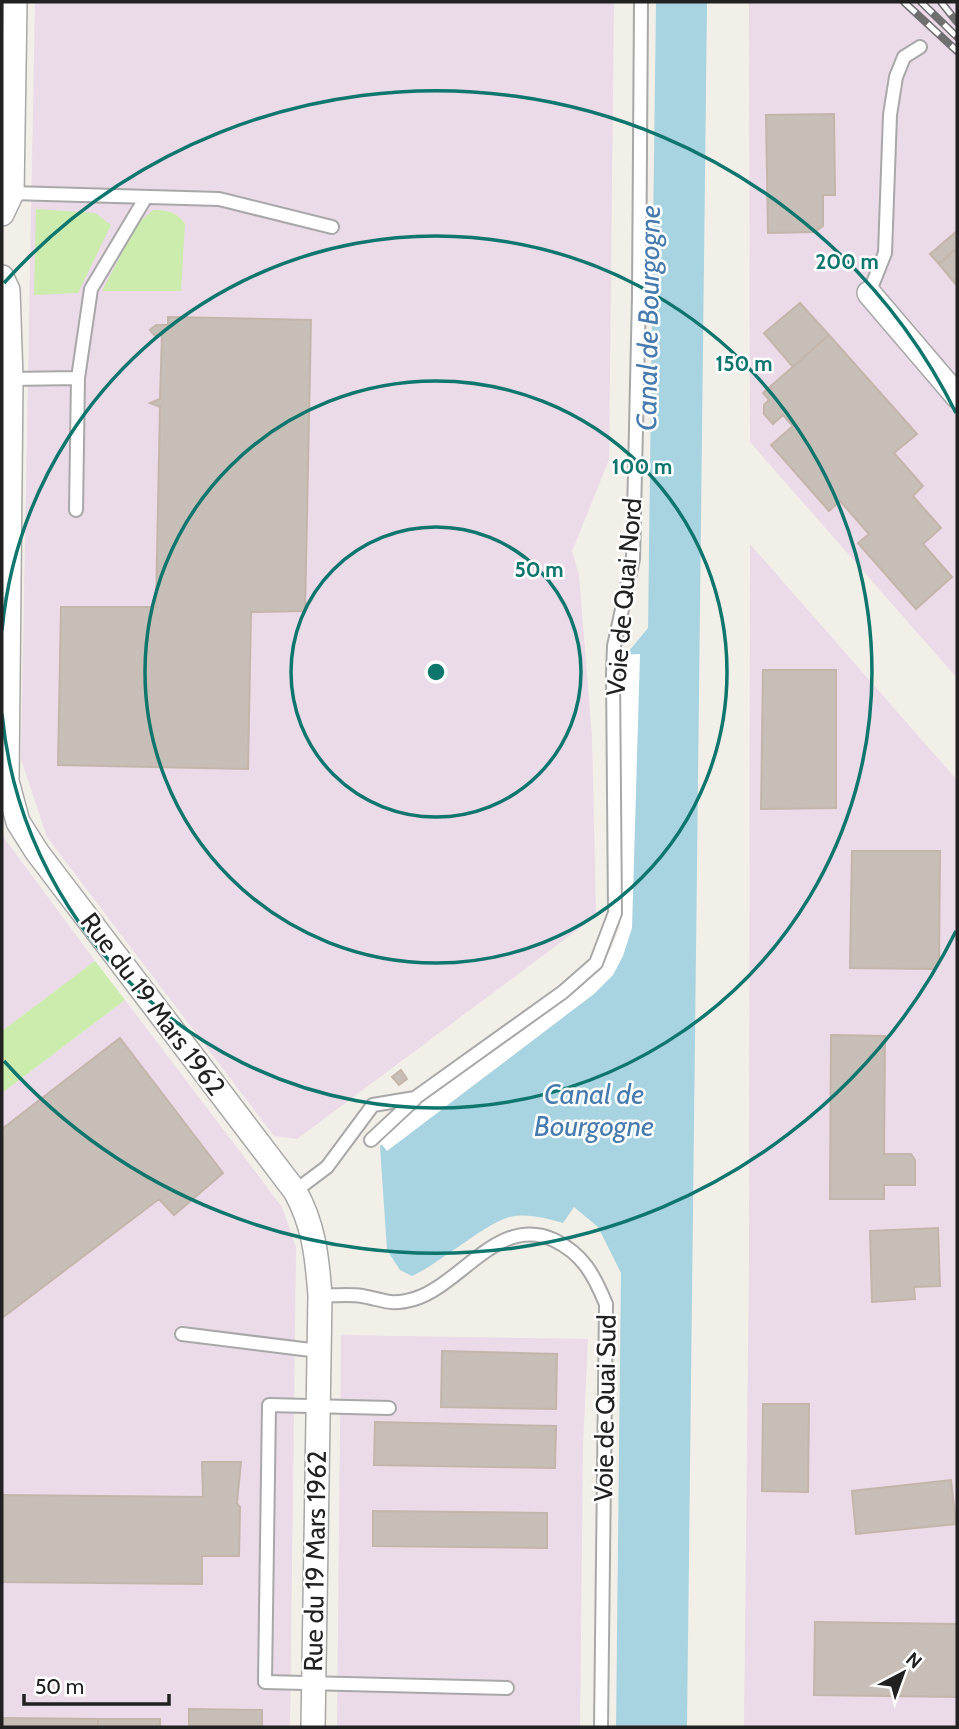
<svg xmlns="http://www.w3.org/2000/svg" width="959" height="1729" viewBox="0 0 959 1729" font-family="Cabin,sans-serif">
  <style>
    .industrial { fill: #ebdae8 }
    .grass { fill: #ccecae }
    .water { fill: #a8d3e0 }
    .pier { fill: #fff }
    .building { fill: #c7beb7; stroke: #c4b5aa; stroke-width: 2 }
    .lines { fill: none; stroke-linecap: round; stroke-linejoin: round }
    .service-casing { stroke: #a8a8a8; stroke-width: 16 }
    .minor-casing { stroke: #a8a8a8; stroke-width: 26 }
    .service { stroke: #fff; stroke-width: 12 }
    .minor { stroke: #fff; stroke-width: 23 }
    .rail-casing { stroke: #6f6f6f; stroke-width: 8 }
    .rail { stroke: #fff; stroke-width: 5; stroke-dasharray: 16; stroke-linecap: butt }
    .ring { fill: none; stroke: #0f766e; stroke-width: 3.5 }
    .labels { text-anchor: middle; stroke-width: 5; stroke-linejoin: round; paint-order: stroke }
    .street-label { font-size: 26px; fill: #212121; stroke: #fff }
    .water-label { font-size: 28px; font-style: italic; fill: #477aad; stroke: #fff }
    .centre { fill: #0f766e; stroke: #fff; stroke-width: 3.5 }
    .ring-label { font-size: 21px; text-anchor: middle; font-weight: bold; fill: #0f766e; stroke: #fff; stroke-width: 5; stroke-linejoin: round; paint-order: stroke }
  </style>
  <rect width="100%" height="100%" fill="#f2efe8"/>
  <path class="industrial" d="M 35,2 L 614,2 L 609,460 L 572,551 L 579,575 L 592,737 L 596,916 L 297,1139 L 274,1136 L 47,837 L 21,759 Z
    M 749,2 L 957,2 L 957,678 L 750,442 Z
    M 750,544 L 957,780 L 957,1727 L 744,1727 L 749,1262 Z
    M 2,835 L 95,961 L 2,1031 Z
    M 125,1000 L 282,1207 L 296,1247 L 290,1727 L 2,1727 L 2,1093 Z
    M 341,1335 L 588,1339 L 583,1446 L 580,1727 L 337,1727 Z"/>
  <path class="grass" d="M 36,209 L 95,213 L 111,225 L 78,293 L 34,295 Z
    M 153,210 C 168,210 177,212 185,224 L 181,291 L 102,291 L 137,224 Z
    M 95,961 L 125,1000 L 2,1093 L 2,1031 Z"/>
  <path class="water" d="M 656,2 L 707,2 L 687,1727 L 616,1727 L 621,1273 L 598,1227 L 574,1207 L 563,1223 C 545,1218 528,1213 510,1217 C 487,1222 439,1264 412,1276 L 400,1270 L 387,1250 L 380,1146 L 589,988 L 617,953 L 626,902 L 629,651 L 648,628 Z"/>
  <path class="pier" d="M 640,654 L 632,928 L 623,956 L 613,975 L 594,994 L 387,1151 L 374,1135 L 585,982 L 611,950 L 620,927 L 621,655 Z"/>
  <path class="building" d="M 834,114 L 835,195 L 823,195 L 823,226 L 815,232 L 768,233 L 766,115 Z
    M 957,231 L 957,248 L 939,264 L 930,254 Z
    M 957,248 L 957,286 L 939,264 Z
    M 800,303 L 829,335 L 793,367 L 764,333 Z
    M 168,317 L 311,320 L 305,611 L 251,612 L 248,769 L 58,765 L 61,607 L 156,607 L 160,407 L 150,403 L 160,399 L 162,335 L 154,335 L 150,330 L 156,325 L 168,325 Z
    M 829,335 L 917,434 L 894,453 L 923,486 L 913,496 L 941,528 L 923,544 L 952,577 L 916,609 L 858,543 L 869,534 L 840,501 L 829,511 L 771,445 L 793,426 L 783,415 L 773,424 L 764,414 L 764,405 L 769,400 L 763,393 Z
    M 763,670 L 836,670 L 836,808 L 761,809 Z
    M 852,851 L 940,851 L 939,963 L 933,969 L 850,968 Z
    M 831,1035 L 885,1036 L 884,1154 L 911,1154 L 915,1160 L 915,1185 L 884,1185 L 884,1199 L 830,1199 Z
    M 120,1038 L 223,1173 L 174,1215 L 159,1199 L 2,1318 L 2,1129 Z
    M 401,1070 L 407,1079 L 399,1085 L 392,1077 Z
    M 938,1228 L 940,1286 L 914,1287 L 915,1299 L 872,1302 L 870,1231 Z
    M 442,1351 L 557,1354 L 556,1409 L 441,1407 Z
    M 763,1404 L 809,1404 L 808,1492 L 762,1491 Z
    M 375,1422 L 556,1426 L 555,1468 L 374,1465 Z
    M 202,1462 L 241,1462 L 237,1503 L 240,1507 L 239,1556 L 202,1556 L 202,1584 L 2,1582 L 2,1495 L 203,1497 Z
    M 951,1480 L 956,1524 L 856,1534 L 852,1491 Z
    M 373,1511 L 547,1513 L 547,1548 L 373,1546 Z
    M 815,1622 L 957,1624 L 957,1697 L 814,1695 Z
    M 189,1709 L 262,1710 L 262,1727 L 189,1727 Z
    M 2,1718 L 98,1719 L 98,1727 L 2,1727 Z
    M 98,1719 L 160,1719 L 160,1727 L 98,1727 Z"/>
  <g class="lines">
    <defs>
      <path id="service" d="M 12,193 L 219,199 L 332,227
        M 869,293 L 885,253 L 890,115 L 896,77 L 904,57 L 920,47
        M 11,379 L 78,378
        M 76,510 L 78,378 L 91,289 L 146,197
        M 371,1140 L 415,1099
        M 295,1191 L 327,1167 L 373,1105 L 415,1098 L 563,992 L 596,963 L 615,913 L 613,674 L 614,646 L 633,559 L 639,296 L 641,2
        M 320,1295 C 334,1296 349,1294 362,1296 C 385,1300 390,1306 414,1299 C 461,1285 499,1214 554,1240 C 583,1254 594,1275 606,1304 L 601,1727
        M 182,1334 L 319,1351
        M 389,1408 L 269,1405 L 265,1682 L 507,1688"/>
      <path id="minor" d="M 2,214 L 12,193 L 15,2
        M 2,277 L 8,290 L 11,379 L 7,781 L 18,822 L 37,852 L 295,1191 C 314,1225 317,1257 320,1295 L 313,1727
        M 869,293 L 957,396"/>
    </defs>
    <use href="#service" class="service-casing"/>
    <use href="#minor" class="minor-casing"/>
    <use href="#service" class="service"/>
    <use href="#minor" class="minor"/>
    <defs>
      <path id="rail" d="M 904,2 L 957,51
        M 921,2 L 957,37
        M 941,2 L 957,22"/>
    </defs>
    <use href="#rail" class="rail-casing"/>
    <use href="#rail" class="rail"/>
  </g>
  <g class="ring">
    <circle cx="436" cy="672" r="145"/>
    <circle cx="436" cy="672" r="291"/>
    <path d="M2 630A436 436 0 1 1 2 714"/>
    <path d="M956 931A581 581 0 0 1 4 1061M4 283A581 581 0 0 1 956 413"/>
  </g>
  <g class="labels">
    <g class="street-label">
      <text transform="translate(624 597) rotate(-85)" y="9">Voie de Quai Nord</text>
      <text transform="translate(153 1004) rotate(53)" y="9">Rue du 19 Mars 1962</text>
      <text transform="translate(605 1408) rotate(-89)" y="9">Voie de Quai Sud</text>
      <text transform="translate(315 1561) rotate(-89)" y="9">Rue du 19 Mars 1962</text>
    </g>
    <g class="water-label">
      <text transform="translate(648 318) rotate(-89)" y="10">Canal de Bourgogne</text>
      <text x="594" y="1104">Canal de<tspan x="594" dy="32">Bourgogne</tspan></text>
    </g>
  </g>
  <circle cx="436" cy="672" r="10" class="centre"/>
  <g class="ring-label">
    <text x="847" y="269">200 m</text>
    <text x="744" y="371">150 m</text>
    <text x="642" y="474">100 m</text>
    <text x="539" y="577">50 m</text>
  </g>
  <rect width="959" height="1729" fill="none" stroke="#212121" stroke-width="7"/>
  <g transform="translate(903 1673) rotate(41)" stroke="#ffffff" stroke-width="5" paint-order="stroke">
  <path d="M0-5L12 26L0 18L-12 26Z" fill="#212121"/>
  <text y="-10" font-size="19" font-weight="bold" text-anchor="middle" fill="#212121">N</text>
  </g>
  <path d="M24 1694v10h145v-10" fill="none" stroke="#212121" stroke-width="3.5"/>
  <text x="35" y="1694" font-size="21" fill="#212121" stroke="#ffffff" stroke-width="5" paint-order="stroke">50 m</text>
</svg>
